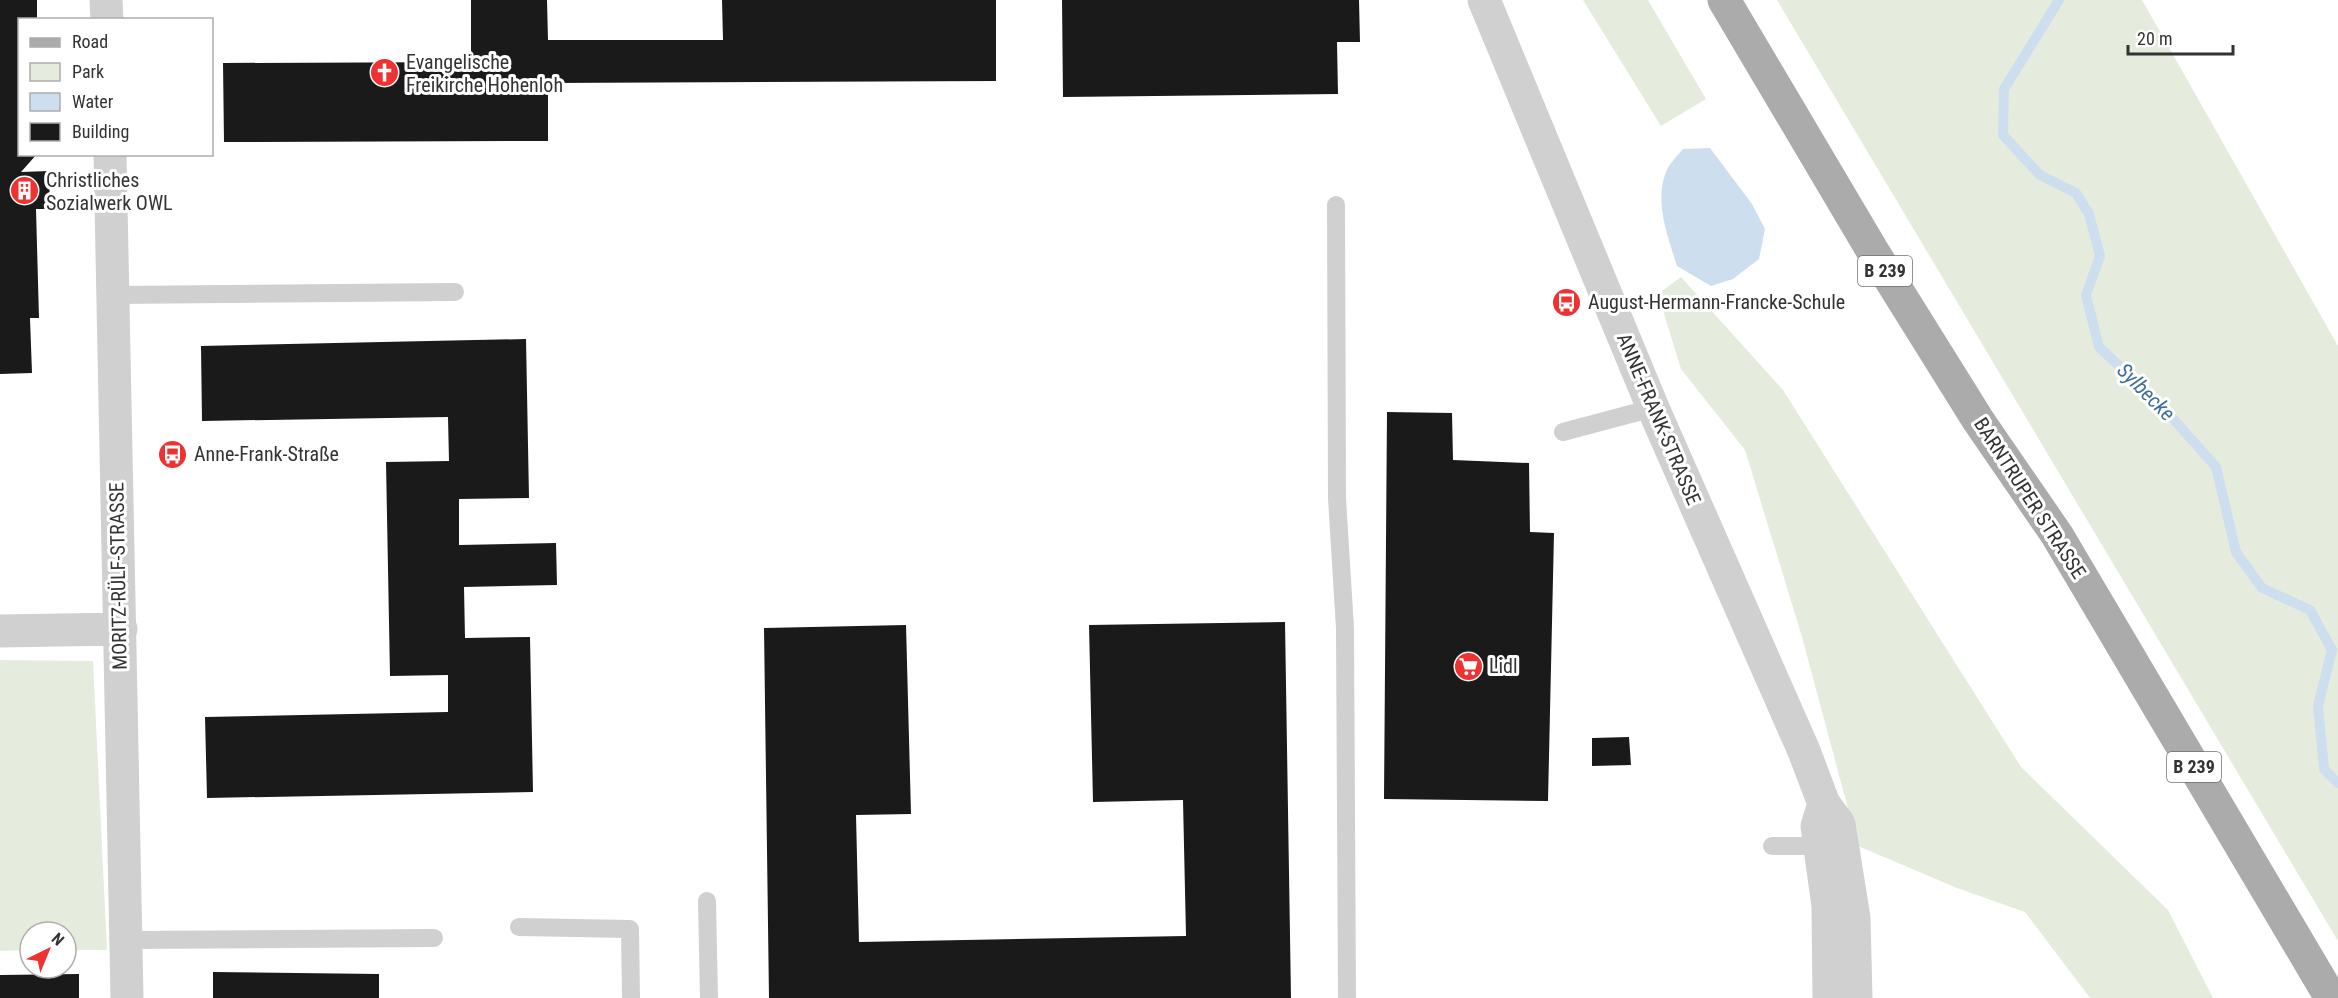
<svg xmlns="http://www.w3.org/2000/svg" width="2338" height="998" viewBox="0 0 2338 998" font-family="'Roboto Condensed',sans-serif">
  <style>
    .green { fill: #e5ecde }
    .water { fill: #cddfef }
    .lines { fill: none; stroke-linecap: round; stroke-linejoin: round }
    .stream { stroke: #cddfef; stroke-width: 10 }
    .building { fill: #1a1a1a }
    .service { stroke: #d0d0d0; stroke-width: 18 }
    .minor { stroke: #d0d0d0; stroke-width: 33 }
    .primary { stroke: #ababab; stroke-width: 33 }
    .labels { text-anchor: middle; stroke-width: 6; stroke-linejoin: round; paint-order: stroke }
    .shield { fill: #fff; stroke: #707070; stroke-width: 1.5 }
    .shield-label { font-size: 18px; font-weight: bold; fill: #333 }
    .poi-label { font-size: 20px; fill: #333; stroke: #fff; text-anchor: start }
    .street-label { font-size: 20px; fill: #333; stroke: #fff }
    .water-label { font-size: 21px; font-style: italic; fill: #3b6e9a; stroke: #fff }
  </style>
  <rect width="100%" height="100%" fill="#fff"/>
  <path class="green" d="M 1583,0 L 1648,0 L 1706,99 L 1661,126 Z
    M 1777,0 L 2142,0 L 2338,346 L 2338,941 Z
    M 1681,277 L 1783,390 L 2021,767 L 2168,910 L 2213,998 L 2090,998 L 2025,912 L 1957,888 L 1858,846 L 1802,637 L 1745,450 L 1681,369 L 1658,294 Z
    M 0,660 L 93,661 L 107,950 L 66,950 L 66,932 L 30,932 L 30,950 L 0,951 Z"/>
  <path class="water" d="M 1710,148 L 1752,204 L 1765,229 L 1759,259 L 1733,279 L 1711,286 L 1677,266 C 1668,237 1654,202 1666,172 C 1669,164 1677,156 1683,149 Z"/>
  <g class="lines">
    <path class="stream" d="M 2059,0 L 2004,89 L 2003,135 L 2040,175 L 2076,193 L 2089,214 L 2100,256 L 2086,295 L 2099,347 L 2161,405 L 2216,467 L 2236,552 L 2262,588 L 2310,610 L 2332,650 L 2318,706 L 2324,769 L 2338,783"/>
  </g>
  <path class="building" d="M 0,0 L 37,0 L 37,20 L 20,20 L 20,154 L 37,154 L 21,172 L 49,171 L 50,209 L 36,209 L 39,318 L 30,318 L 32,373 L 0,374 Z
    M 471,0 L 547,0 L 548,40 L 723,40 L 722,0 L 996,0 L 996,81 L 548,83 L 548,141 L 224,142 L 223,63 L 471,62 Z
    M 1062,0 L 1359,0 L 1360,42 L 1337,42 L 1338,94 L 1063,97 Z
    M 526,339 L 529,498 L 459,499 L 459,545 L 556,543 L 557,585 L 464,587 L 465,638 L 530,637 L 533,792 L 207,798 L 205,717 L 448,712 L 448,675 L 390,676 L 386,462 L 449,461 L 448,417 L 202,421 L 201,346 Z
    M 1387,412 L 1452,413 L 1453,460 L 1529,463 L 1530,532 L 1554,533 L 1548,801 L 1384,799 Z
    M 1285,622 L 1291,998 L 769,998 L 764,628 L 906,625 L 911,814 L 856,815 L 859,942 L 1186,936 L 1183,800 L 1093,802 L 1089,625 Z
    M 1629,737 L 1631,765 L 1592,766 L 1592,738 Z
    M 213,972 L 379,974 L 379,998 L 213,998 Z
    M 79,974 L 79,998 L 0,998 L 0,975 Z"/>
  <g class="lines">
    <path class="service" d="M 1336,205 L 1337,498 L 1345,628 L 1347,998
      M 113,295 L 455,292
      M 1563,432 L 1653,408
      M 1772,846 L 1826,846
      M 707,901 L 709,998
      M 519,927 L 630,929 L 631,998
      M 124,940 L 434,938"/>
    <path class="minor" d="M 106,0 L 107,20
      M 1484,0 L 1653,408 L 1804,751 L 1824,804 L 1839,824 L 1854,918 L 1856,998
      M 110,154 L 127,998
      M 0,631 L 121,629
      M 1824,804 L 1817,826 L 1828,906 L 1829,998"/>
    <path class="primary" d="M 1724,0 L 1872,250 L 1978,420 L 2057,535 L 2331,998"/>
  </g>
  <defs>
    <symbol id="church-disc" viewBox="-11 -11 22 22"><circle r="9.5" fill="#ed3231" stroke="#fff"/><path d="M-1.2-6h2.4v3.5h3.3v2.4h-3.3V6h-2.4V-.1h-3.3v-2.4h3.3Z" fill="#fff"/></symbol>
    <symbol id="building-disc" viewBox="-11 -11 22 22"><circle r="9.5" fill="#ed3231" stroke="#fff"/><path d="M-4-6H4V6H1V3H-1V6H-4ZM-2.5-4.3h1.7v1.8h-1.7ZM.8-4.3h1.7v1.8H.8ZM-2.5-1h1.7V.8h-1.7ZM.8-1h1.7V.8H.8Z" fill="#fff"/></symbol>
    <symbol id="bus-disc" viewBox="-11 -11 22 22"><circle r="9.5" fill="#ed3231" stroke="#fff"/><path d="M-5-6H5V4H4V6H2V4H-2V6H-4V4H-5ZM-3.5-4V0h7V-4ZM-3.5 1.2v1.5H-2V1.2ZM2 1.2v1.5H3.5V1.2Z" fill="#fff"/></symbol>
    <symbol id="supermarket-disc" viewBox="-11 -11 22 22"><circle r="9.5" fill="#ed3231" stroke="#fff"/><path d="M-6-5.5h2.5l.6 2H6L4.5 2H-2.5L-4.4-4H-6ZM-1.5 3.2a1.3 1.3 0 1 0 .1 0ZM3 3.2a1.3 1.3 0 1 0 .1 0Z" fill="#fff"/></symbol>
  </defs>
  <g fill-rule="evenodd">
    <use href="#church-disc" x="368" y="56" width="33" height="33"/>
    <use href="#building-disc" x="8" y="174" width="33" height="33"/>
    <use href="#bus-disc" x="1550" y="286" width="33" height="33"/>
    <use href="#bus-disc" x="156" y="438" width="33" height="33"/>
    <use href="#supermarket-disc" x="1452" y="650" width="33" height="33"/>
  </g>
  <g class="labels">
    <g class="shield">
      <rect x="1858" y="256" width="54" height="30" rx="4.5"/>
      <rect x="2167" y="752" width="54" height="30" rx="4.5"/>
    </g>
    <g class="shield-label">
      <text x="1885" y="277">B 239</text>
      <text x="2194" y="773">B 239</text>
    </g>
    <g class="poi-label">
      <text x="406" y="69">Evangelische<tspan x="406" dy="23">Freikirche Hohenloh</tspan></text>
      <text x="46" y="187">Christliches<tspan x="46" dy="23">Sozialwerk OWL</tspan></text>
      <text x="1588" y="309">August-Hermann-Francke-Schule</text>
      <text x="194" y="461">Anne-Frank-Straße</text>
      <text x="1489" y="673">Lidl</text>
    </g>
    <g class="street-label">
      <text transform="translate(1659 419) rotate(67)" y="7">ANNE-FRANK-STRASSE</text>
      <text transform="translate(2030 498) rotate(57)" y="7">BARNTRUPER STRASSE</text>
      <text transform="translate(118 576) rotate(-91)" y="7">MORITZ-RÜLF-STRASSE</text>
    </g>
    <g class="water-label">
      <text transform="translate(2146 392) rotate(45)" y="7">Sylbecke</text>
    </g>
  </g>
  <rect x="18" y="18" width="195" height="138" fill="#ffffff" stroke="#adadad" stroke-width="1.5"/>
  <rect x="30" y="38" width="30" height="9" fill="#ababab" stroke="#adadad" stroke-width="1.5"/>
  <text x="72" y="48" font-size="18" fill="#333333">Road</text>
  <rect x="30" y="63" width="30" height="18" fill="#e5ecde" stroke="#adadad" stroke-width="1.5"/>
  <text x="72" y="78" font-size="18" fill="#333333">Park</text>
  <rect x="30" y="93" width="30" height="18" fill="#cddfef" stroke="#adadad" stroke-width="1.5"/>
  <text x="72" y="108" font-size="18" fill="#333333">Water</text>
  <rect x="30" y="123" width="30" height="18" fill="#1a1a1a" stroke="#adadad" stroke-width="1.5"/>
  <text x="72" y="138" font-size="18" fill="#333333">Building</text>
  <g transform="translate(48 950) rotate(43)"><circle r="28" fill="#ffffff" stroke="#adadad" stroke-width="1.5"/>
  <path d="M0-4.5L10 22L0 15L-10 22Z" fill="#ed3231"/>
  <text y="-9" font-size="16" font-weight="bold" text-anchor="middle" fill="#333333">N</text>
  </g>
  <path d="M2128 45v9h105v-9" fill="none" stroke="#333333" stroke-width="3"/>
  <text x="2137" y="45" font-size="18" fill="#333333" stroke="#ffffff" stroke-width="4.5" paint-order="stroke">20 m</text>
</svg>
